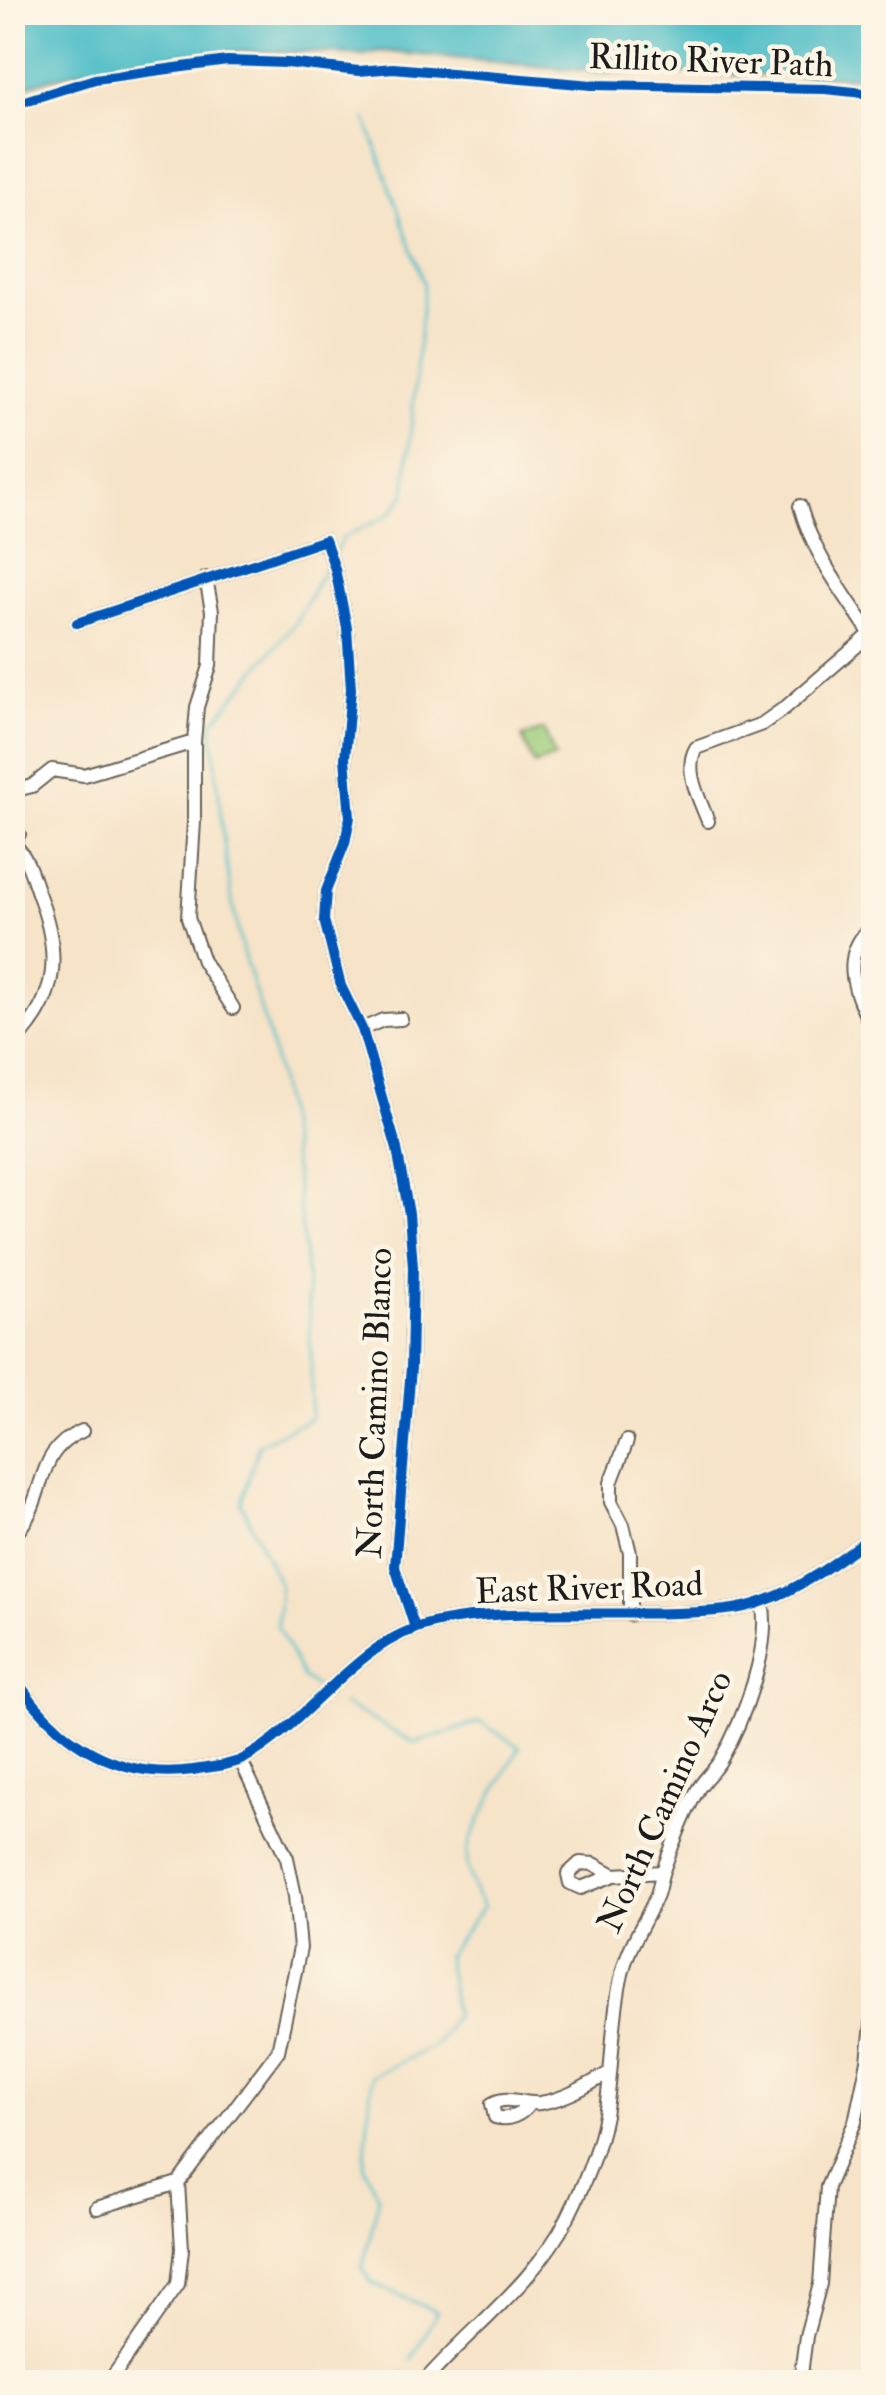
<svg xmlns="http://www.w3.org/2000/svg" width="886" height="2395" viewBox="0 0 886 2395" font-family="'IM FELL Double Pica',serif">
  <style>
    .green { fill: #9ecd7c; stroke: #5d744c; stroke-width: 2.5 }
    .water { fill: #50bec7; stroke: #366d72; stroke-width: 2.5 }
    .lines { fill: none; stroke-linecap: round; stroke-linejoin: round }
    .stream { stroke: #50bec7; stroke-width: 2.5 }
    .minor-casing { stroke: #686258; stroke-width: 16 }
    .minor { stroke: #fff; stroke-width: 12 }
    .cycleway-casing { stroke: #fcf5e5; stroke-width: 16 }
    .cycleway { stroke: #0057b8; stroke-width: 10 }
    .labels { text-anchor: middle; stroke-width: 9; stroke-linejoin: round; paint-order: stroke }
    .street-label { font-size: 35px; fill: #1c1c1c; stroke: #fcf5e5 }
  </style>
  <rect width="100%" height="100%" fill="#fcf5e5"/>
  <filter id="ink" filterUnits="userSpaceOnUse"><feTurbulence type="fractalNoise" baseFrequency=".01" numOctaves="2"/><feDisplacementMap in="SourceGraphic" scale="20" xChannelSelector="R" yChannelSelector="G"/><feConvolveMatrix kernelMatrix="1 2 1 2 8 2 1 2 1" color-interpolation-filters="sRGB"/></filter>
  <filter id="wash" filterUnits="userSpaceOnUse"><feTurbulence type="fractalNoise" baseFrequency=".0048" numOctaves="4" result="noise"/><feDisplacementMap in="SourceGraphic" scale="40" xChannelSelector="R" yChannelSelector="G"/><feGaussianBlur stdDeviation="2.25" result="paint"/><feColorMatrix in="noise" values="0 0 0 0 0 0 0 0 0 0 0 0 0 0 0 0 0 1.4 0 .05"/><feComposite in="paint" operator="in"/></filter>
  <g filter="url(#wash)">
    <rect width="100%" height="100%" fill="#f6e3c8"/>
    <path class="green" d="M 544,730 L 555,757 L 534,765 L 522,737 Z"/>
    <path class="water" d="M 13,12 L 873,13 L 873,77 L 599,72 L 380,51 L 364,55 C 240,48 132,48 13,91 Z"/>
    <g class="lines">
      <path class="stream" d="M 336,551 L 343,538 L 390,514 L 405,494 L 424,284 L 366,118
        M 315,1686 L 303,1678 L 277,1626 L 280,1586 L 241,1503 L 259,1444 L 311,1418 C 314,1302 298,1167 273,1054 C 264,1014 248,976 239,936 C 224,867 219,794 212,724 L 297,620 L 326,566
        M 343,1704 L 415,1743 L 480,1722 L 520,1747 C 509,1766 468,1835 467,1854 C 466,1870 474,1894 483,1907 L 446,1957 L 455,2014 L 435,2045 L 372,2076 L 364,2166 L 379,2198 L 362,2269 L 372,2283 L 437,2312 L 411,2360
        M 401,2377 L 403,2373"/>
    </g>
  </g>
  <g filter="url(#ink)">
    <g class="lines">
      <defs>
        <path id="minor" d="M 800,506 C 813,554 843,592 870,633
          M 206,578 L 212,611 L 210,666 L 197,707 L 194,742 L 194,822 L 188,918 L 203,961 L 233,1008
          M 77,623 L 325,540 L 335,569 L 347,628 L 351,689 L 345,758 L 350,817 L 345,843 L 326,891 L 324,920 L 341,986 L 362,1029 L 397,1149 L 409,1214 L 413,1267 L 411,1367 L 395,1567 L 415,1628
          M 24,788 L 32,786 L 52,770 L 84,775 L 194,742
          M 708,821 C 700,800 683,770 696,748 L 762,724 L 786,707 L 874,631
          M 12,822 L 19,834 L 12,846
          M 874,925 C 836,955 856,997 874,1031
          M 362,1029 L 383,1020 L 401,1019
          M 12,1045 C 60,998 61,953 38,893 C 32,876 28,858 14,844
          M 627,1441 L 611,1483 L 611,1502 L 623,1525 L 630,1553 L 630,1615
          M 12,1537 C 50,1501 30,1453 82,1431
          M 12,1672 C 38,1716 76,1752 126,1766 C 147,1772 171,1773 193,1770 C 209,1767 231,1766 245,1758 C 312,1721 355,1640 433,1623 C 505,1607 600,1616 675,1613 C 705,1612 736,1612 764,1601 C 804,1587 840,1559 874,1534
          M 614,1875 L 594,1864 L 580,1863 L 568,1874 L 570,1883 L 581,1888 L 614,1875 L 662,1872
          M 529,2104 C 522,2115 508,2121 495,2117 L 492,2104 C 507,2094 523,2105 540,2103 C 566,2099 586,2086 609,2073
          M 97,2208 L 178,2183
          M 109,2382 L 178,2284 L 182,2249 L 178,2183 L 278,2051 L 300,1948 L 295,1896 L 287,1858 L 241,1761
          M 424,2382 C 472,2327 534,2284 568,2217 C 586,2181 602,2142 607,2102 C 613,2059 612,2016 622,1974 C 628,1946 645,1923 656,1897 C 660,1888 660,1877 664,1868 C 673,1843 684,1815 697,1791 C 703,1780 713,1772 720,1761 C 743,1722 772,1646 762,1602
          M 800,2382 L 806,2336 L 820,2284 L 827,2187 L 855,2122 L 868,2061 L 874,2006"/>
      </defs>
      <use href="#minor" class="minor-casing"/>
      <use href="#minor" class="minor"/>
      <defs>
        <path id="cycleway" d="M 12,105 L 95,79 L 227,61 L 287,63 L 359,71 L 393,68 L 592,85 L 825,89 L 874,94
          M 77,623 L 325,540 L 335,569 L 347,628 L 351,689 L 345,758 L 350,817 L 345,843 L 326,891 L 324,920 L 341,986 L 362,1029 L 397,1149 L 409,1214 L 413,1267 L 411,1367 L 395,1567 L 415,1628
          M 12,1672 C 38,1716 76,1752 126,1766 C 147,1772 171,1773 193,1770 C 209,1767 231,1766 245,1758 C 312,1721 355,1640 433,1623 C 505,1607 600,1616 675,1613 C 705,1612 736,1612 764,1601 C 804,1587 840,1559 874,1534"/>
      </defs>
      <use href="#cycleway" class="cycleway-casing"/>
      <use href="#cycleway" class="cycleway"/>
    </g>
  </g>
  <g class="labels">
    <g class="street-label">
      <text transform="translate(711 60) rotate(2)" y="12">Rillito River Path</text>
      <text transform="translate(374 1403) rotate(-88)" y="12">North Camino Blanco</text>
      <text transform="translate(589 1587) rotate(-2)" y="12">East River Road</text>
      <text transform="translate(664 1801) rotate(-66)" y="12">North Camino Arco</text>
    </g>
  </g>
  <rect width="886" height="2395" fill="none" stroke="#fcf5e5" stroke-width="50"/>
</svg>
